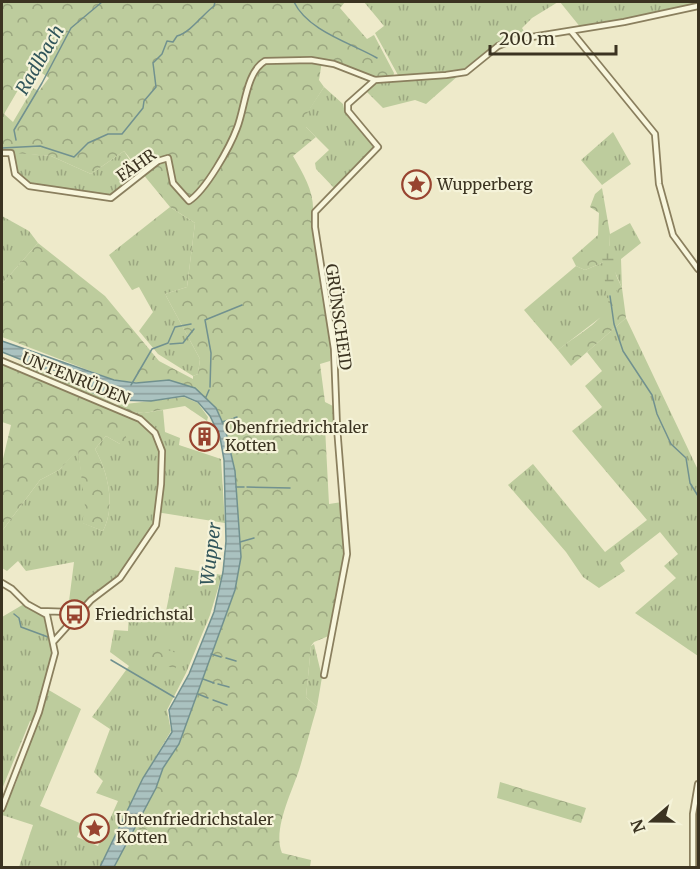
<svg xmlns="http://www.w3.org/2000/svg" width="700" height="869" viewBox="0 0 700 869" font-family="Merriweather,serif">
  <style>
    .grass { fill: url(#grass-tufts) }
    .forest { fill: url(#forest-crowns); fill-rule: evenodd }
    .wetland { fill: url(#wetland-marsh) }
    .water { fill: url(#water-rules); stroke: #71918f; stroke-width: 1.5 }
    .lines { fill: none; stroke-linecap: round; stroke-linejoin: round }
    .stream { stroke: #71918f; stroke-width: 1.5 }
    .minor-casing { stroke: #8a7f5e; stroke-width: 8 }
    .minor { stroke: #f8f6dd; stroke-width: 4.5 }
    .labels { text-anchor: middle; stroke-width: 4.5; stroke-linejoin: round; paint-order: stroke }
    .street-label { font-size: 16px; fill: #3b3321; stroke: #f5f3d9 }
    .poi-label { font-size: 16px; fill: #3b3321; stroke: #f5f3d9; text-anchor: start }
    .water-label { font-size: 18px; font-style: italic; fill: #31555a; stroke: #f5f3d9 }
  </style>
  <defs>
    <pattern id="grass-tufts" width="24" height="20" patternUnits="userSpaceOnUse" patternTransform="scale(1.5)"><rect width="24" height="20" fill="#bdcc9d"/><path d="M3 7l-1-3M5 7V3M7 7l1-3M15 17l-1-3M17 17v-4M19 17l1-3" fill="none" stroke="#9ba680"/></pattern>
    <pattern id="forest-crowns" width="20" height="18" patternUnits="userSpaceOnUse" patternTransform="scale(1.5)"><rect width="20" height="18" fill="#bdcc9d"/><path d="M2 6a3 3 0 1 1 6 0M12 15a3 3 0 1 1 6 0" fill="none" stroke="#9ba680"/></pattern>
    <pattern id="wetland-marsh" width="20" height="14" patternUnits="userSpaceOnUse" patternTransform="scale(1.5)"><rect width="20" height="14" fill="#bdcc9d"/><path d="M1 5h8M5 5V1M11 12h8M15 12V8" fill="none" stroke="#9ba680"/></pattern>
    <pattern id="water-rules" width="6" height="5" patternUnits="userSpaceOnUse" patternTransform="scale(1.5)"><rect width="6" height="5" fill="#aac2c0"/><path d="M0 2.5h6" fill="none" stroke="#8c9e9c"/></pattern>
  </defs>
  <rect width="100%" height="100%" fill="#eeeaca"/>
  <path class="grass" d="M 364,2 L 558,2 L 532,18 L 522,28 L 527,36 C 497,40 490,54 465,68 C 447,78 419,75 399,77 L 375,33 L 384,26 Z
    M 560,2 L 698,2 L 698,4 L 581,28 Z
    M 459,75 L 426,104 L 415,100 L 383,108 L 365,90 L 374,82 Z
    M 324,87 L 343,104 L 345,113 L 375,146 L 334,188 L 316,169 L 315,163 L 329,150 L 306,127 L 306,114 Z
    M 613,132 L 631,164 L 602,185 L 581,160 Z
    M 124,151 L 139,174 L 110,196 L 31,185 L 17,174 L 11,152 L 51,156 L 91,174 Z
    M 170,207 L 195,223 L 187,287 L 165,294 L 200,359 L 198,374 L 193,376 L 158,354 L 139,331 L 153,312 L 139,287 L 132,290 L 109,255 Z
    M 2,216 L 29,231 L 38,243 L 2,284 Z
    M 630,223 L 641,243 L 621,259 L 622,288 L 615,272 L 612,296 L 605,314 L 558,350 L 524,310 L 576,266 L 585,270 L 609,260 L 610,234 Z
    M 626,318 L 698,470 L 698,656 L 635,613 L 676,578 L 664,566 L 678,554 L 660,532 L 620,563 L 625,571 L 599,588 L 583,577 L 566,552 L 508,485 L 533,464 L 605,552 L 647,520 L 572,431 L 602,407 L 585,386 L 602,371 L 587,352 Z
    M 163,410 L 165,432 L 180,438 L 179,445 L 221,459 L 225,523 L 156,512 C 151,540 97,609 68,609 L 74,562 L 26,571 L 18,561 L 7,571 L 2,568 L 2,531 L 40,480 L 59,470 L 78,449 L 86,506 L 83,523 L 103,531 C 116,506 108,472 95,449 L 106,436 L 120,444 L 121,411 L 144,413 Z
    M 175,567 L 222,575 L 210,615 L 186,673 L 167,710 L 171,731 L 143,778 L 100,867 L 19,867 L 33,825 L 2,815 L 16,783 L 47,689 L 81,709 L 40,806 L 82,824 L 77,837 L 98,846 L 118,801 L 96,793 L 103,781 L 94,772 L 110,729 L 92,717 L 129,666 L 110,652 L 114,630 L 128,631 L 129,611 L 165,616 Z
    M 24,604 L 44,617 L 52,654 L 34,721 L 30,721 L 2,789 L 2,617 Z
    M 314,644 L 322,677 L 317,707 L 306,697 L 311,646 Z"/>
  <path class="forest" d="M 2,2 L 345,2 L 340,8 L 367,39 L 374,35 L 394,73 L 393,77 L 374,77 L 322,61 L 319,80 L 324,87 L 306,115 L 306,127 L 316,137 L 293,156 C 305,177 317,196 312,221 L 331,337 L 330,361 L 320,364 L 325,402 L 335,407 L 335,426 L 325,427 L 329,504 L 342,502 L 346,554 L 331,635 L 314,642 L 311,646 L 306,697 L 317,707 C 311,727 306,747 300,767 C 293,790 272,829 282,853 L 311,860 L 310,867 L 114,867 L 156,788 L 163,768 L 179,744 L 235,590 L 241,557 L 235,471 L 225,428 L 216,408 L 195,388 L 114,380 L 2,337 L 2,284 L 38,243 L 105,296 L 159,361 L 193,379 L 193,376 L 198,374 L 200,359 L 165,294 L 187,287 L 195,223 L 170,207 L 124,151 L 91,174 L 51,156 L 2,152 ZM 32,66 L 49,78 L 39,91 L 33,88 L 13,122 L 4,114 Z
    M 602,188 L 610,234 L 609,260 L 585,270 L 576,266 L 572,258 L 598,235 L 599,213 L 590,207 L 595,194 Z
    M 613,269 L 622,288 L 626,318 L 571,366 L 558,350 C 597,320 611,322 613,269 Z
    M 2,358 L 65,379 L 117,405 L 184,397 L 198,403 L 208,417 L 207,421 L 185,406 L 144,413 L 121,411 L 127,442 L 120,444 L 106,436 L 95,449 C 108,472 116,506 103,531 L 82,523 L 85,506 L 78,450 L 59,470 L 40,480 L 2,531 L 2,463 L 11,425 L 2,422 Z
    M 150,644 L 182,655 L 175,669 L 145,658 Z
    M 500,782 L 586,808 L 581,823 L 497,798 Z"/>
  <path class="wetland" d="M 606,243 L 612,248 L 618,288 L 613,299 L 607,298 L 601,248 Z"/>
  <path class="water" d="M 2,341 L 114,380 L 136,383 L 169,380 L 195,388 L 216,408 L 225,428 L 235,471 L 241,557 L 235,590 L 179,744 L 163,768 L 156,788 L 114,867 L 100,867 L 143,778 L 172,732 L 169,710 L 189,674 L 214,612 L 223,572 L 226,541 L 224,460 L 220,437 L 210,416 L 198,402 L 184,396 L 151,401 L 116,400 L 96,394 L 63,378 L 56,370 L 47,370 L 2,352 Z"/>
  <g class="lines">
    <path class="stream" d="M 294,2 C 308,31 351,43 377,58
      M 16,140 L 14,130 L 42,83 L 71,28 L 102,2
      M 2,148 L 40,146 L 74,157 L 88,143 L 108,134 L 122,134 L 143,108 L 144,101 L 156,87 L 153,63 L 162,54 L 167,41 L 173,42 L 177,36 C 191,32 202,15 214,6 L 215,2
      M 610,296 L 614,324 L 623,351 L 652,395 L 657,414 L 671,444 L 686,458 L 690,483 L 698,496
      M 170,344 L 183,343 L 194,329
      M 131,385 L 152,349 L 168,343 L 175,327 L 191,324
      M 210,387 L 211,353 L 205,320 L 242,305
      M 206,397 L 209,390
      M 234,418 L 237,417
      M 222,422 L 232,419
      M 236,487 L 244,487
      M 247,487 L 290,488
      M 240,542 L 254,538
      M 14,614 L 19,618 L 21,627 L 48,637
      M 211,654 L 221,657
      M 226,658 L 236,661
      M 111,660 L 174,697
      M 203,679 L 214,683
      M 218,684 L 229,687
      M 198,694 L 208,698
      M 213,700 L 227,705"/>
    <defs>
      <path id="minor" d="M 571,31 L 655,134 L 659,184 L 673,235 L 698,269
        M 2,153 L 11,153 L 15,174 L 29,186 L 111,198 L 158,161 L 168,158 L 173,183 L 189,201 C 206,190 230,147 237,128 C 245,108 246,72 265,61 L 311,60 L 334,64 L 375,80 L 446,75 L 466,72 L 498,46 L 513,40 L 624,22 L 698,6
        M 2,361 L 140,419 L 155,433 L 162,451 L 161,484 L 156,525 L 120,578 L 91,600 L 54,641
        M 2,583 L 12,589 L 27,604 L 47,615 L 55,653 L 39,712 L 2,808
        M 40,611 L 70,612 L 82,610
        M 324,675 L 347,554 L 337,427 L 334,349 L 315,227 L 315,212 L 378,147 L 348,111 L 348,104 L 375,80
        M 693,868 L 693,814 L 698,784"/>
    </defs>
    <use href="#minor" class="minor-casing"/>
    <use href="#minor" class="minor"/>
  </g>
  <defs>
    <symbol id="sight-ring" viewBox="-11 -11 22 22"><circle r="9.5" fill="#f5f3d9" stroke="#984430" stroke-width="1.5"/><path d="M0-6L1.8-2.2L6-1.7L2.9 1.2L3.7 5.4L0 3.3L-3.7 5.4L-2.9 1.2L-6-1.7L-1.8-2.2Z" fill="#984430"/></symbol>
    <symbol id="building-ring" viewBox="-11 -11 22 22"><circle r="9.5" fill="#f5f3d9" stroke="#984430" stroke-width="1.5"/><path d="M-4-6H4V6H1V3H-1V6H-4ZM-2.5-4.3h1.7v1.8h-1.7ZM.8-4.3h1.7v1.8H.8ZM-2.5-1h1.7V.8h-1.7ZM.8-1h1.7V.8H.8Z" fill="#984430"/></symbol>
    <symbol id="bus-ring" viewBox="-11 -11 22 22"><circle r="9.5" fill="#f5f3d9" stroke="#984430" stroke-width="1.5"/><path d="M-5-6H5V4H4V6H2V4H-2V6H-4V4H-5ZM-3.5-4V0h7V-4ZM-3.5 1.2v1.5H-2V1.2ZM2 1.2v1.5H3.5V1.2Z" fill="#984430"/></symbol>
  </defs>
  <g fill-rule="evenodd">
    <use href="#sight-ring" x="400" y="168" width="33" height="33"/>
    <use href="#building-ring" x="188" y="420" width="33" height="33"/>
    <use href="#bus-ring" x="58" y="598" width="33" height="33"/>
    <use href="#sight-ring" x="78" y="812" width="33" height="33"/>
  </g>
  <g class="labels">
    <g class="street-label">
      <text transform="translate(136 165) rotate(-35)" y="6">FÄHR</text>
      <text transform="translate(339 317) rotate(82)" y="6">GRÜNSCHEID</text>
      <text transform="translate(76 378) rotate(22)" y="6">UNTENRÜDEN</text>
    </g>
    <g class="poi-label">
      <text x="437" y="190">Wupperberg</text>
      <text x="225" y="433">Obenfriedrichtaler<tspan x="225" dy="18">Kotten</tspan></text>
      <text x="95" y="620">Friedrichstal</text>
      <text x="116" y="825">Untenfriedrichstaler<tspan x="116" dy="18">Kotten</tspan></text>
    </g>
    <g class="water-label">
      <text transform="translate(40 60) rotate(-60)" y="6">Radlbach</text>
      <text transform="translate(211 554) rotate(-83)" y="6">Wupper</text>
    </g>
  </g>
  <rect width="700" height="869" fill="none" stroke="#3b3321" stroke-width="6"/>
  <g transform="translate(652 821) rotate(250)" stroke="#f5f3d9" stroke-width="4.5" paint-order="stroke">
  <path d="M0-4.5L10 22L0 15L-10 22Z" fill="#3b3321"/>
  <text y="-9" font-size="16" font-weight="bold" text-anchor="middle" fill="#3b3321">N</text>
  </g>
  <path d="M490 45v9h126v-9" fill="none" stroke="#3b3321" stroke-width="3"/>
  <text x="499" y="45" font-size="18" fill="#3b3321" stroke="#f5f3d9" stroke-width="4.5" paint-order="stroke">200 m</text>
</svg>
